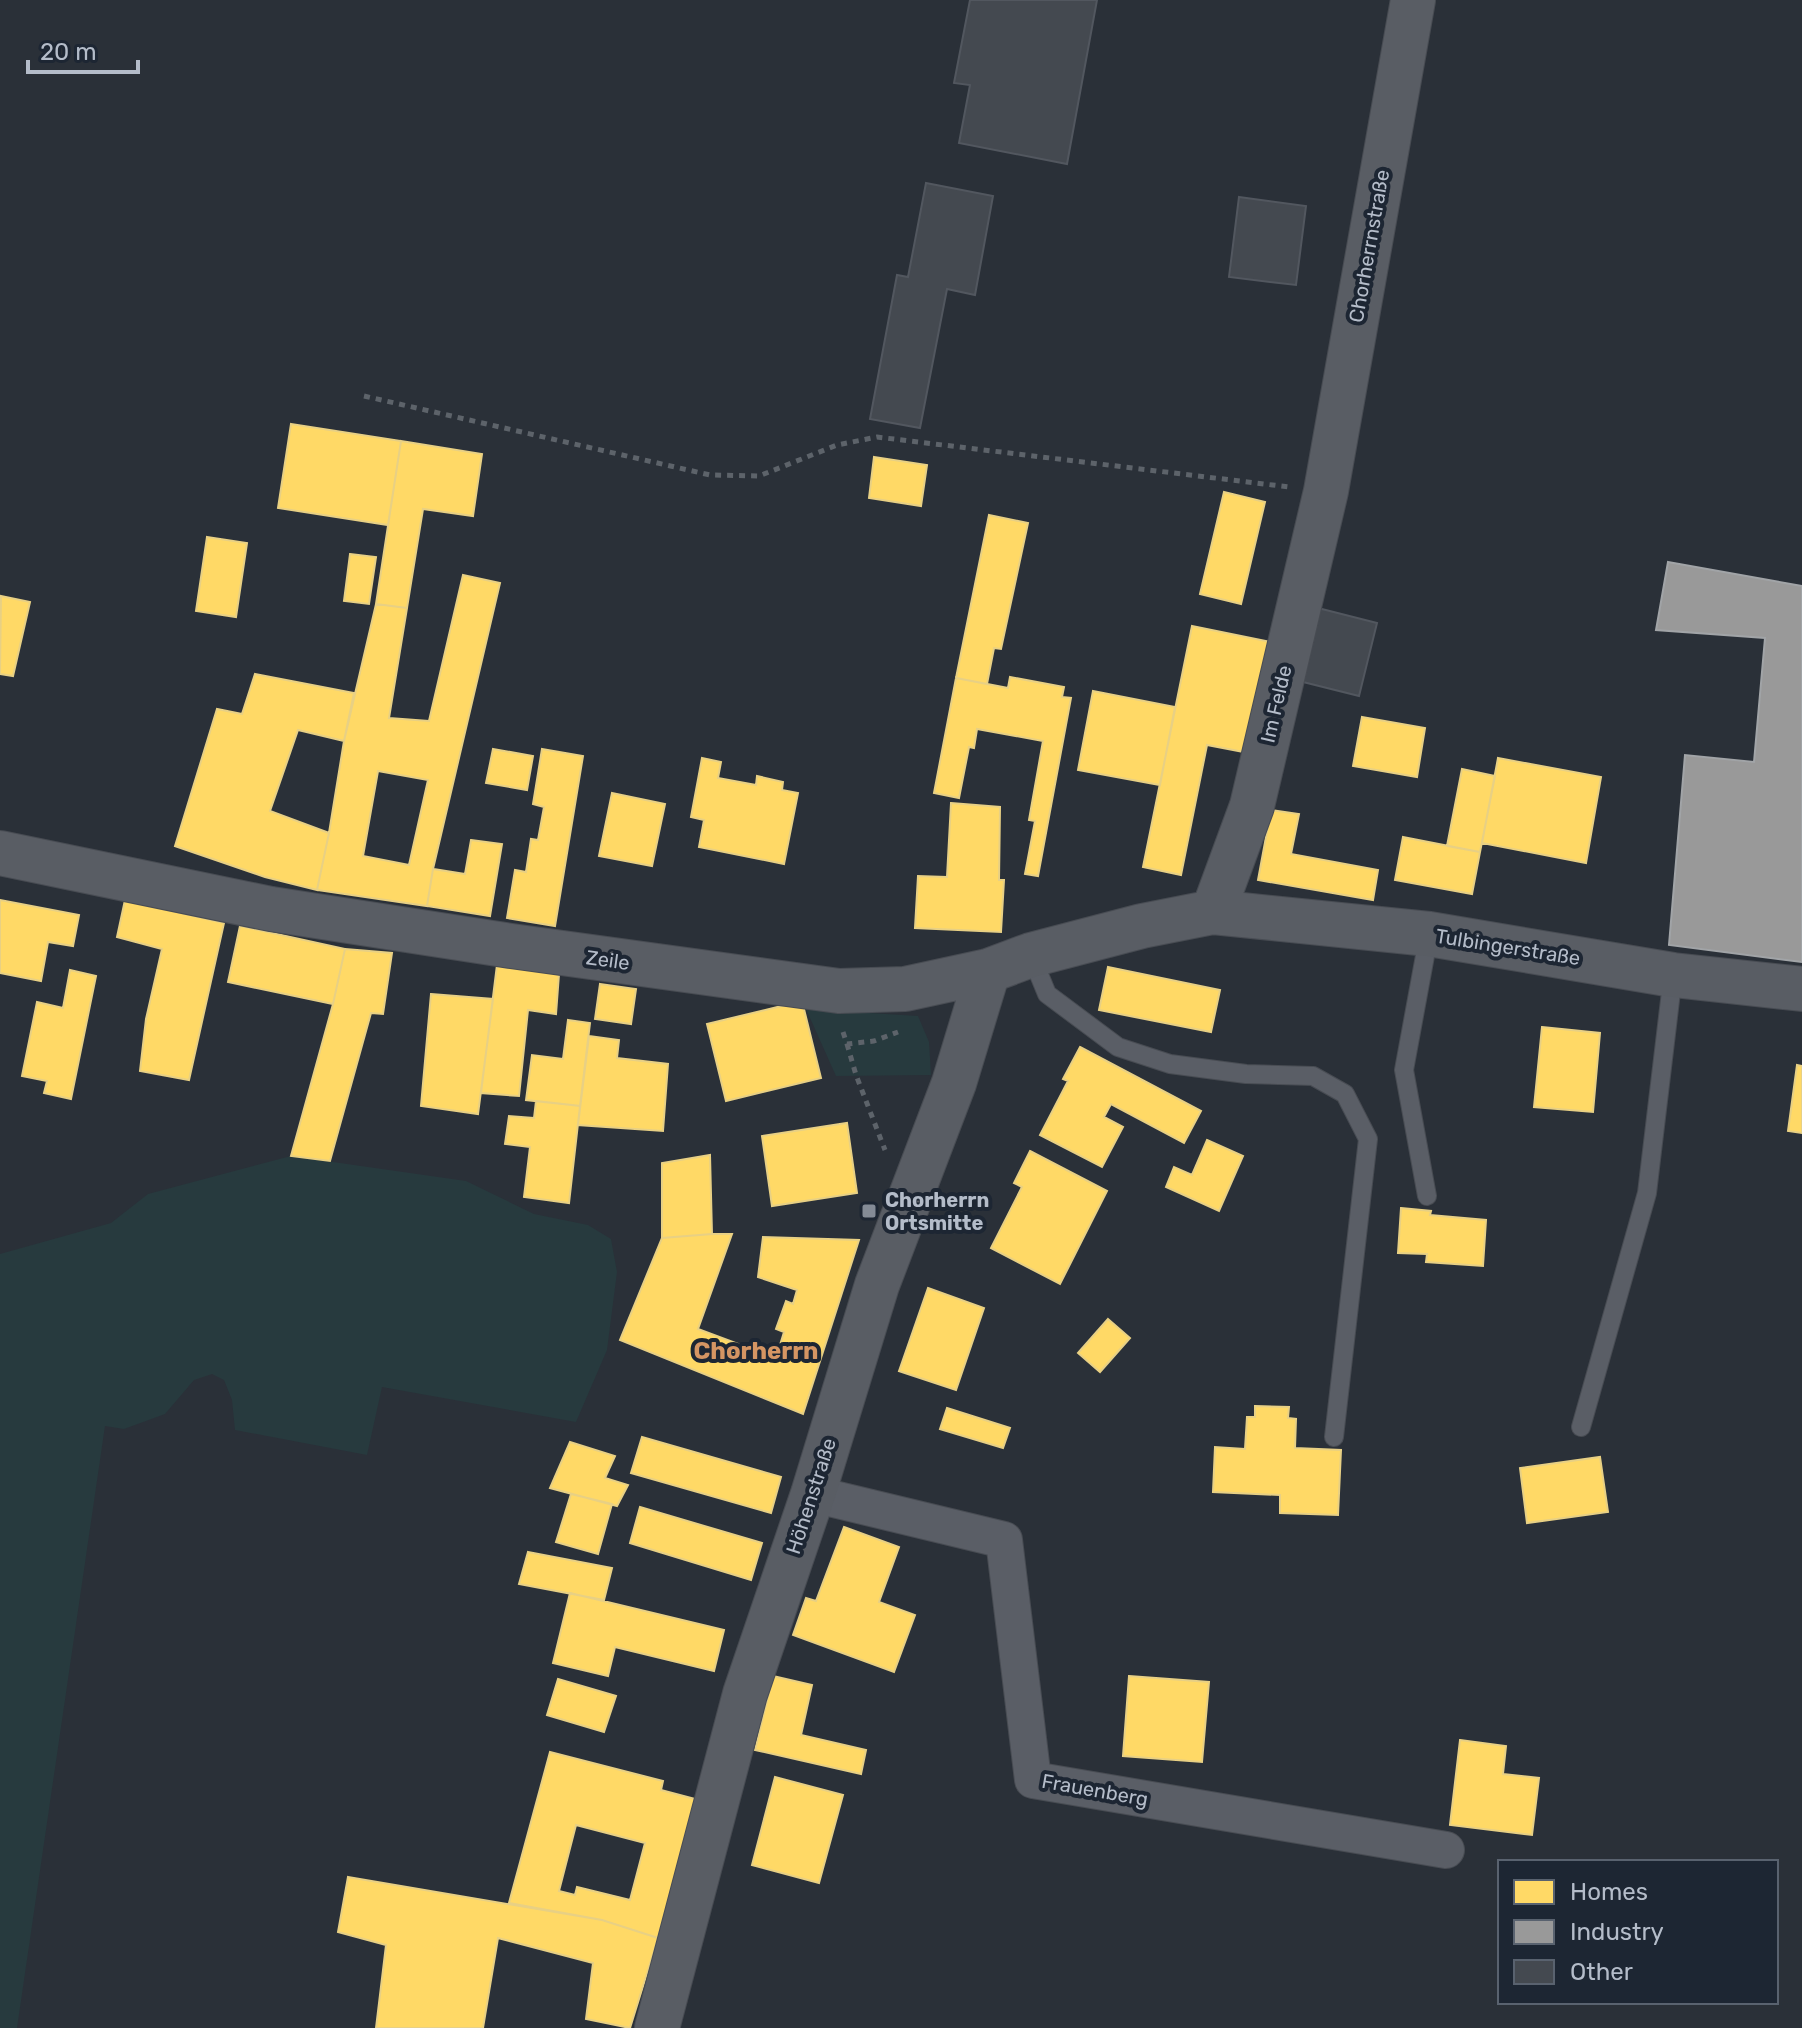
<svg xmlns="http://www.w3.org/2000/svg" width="1802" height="2028" viewBox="0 0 1802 2028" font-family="Rubik,sans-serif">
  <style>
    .green { fill: #273a3e }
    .homes { fill: #ffd966; stroke: #e8d084; stroke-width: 2; fill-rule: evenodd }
    .industry { fill: #999; stroke: #a1a4a7; stroke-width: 2 }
    .building { fill: #444950; stroke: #52575f; stroke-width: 2 }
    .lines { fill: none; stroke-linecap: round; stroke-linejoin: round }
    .lane-casing { stroke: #484c53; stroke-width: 20 }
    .street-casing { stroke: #484c53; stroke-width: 38 }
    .secondary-casing { stroke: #484c53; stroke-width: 46 }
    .path { stroke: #5d636a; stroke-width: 5; stroke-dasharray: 6 6; stroke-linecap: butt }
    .lane { stroke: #5a5e66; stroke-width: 18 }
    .street { stroke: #5a5e66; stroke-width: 36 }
    .secondary { stroke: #595d64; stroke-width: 44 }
    .poi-dot { fill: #848b96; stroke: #1d2633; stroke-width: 3 }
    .labels { text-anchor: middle; stroke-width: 8; stroke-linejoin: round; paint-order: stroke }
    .street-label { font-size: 20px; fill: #b4bcc9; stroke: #1d2633 }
    .poi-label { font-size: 20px; font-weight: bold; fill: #b4bcc9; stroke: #1d2633; text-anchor: start }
    .quarter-label { font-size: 24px; font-weight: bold; fill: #d59563; stroke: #1d2633 }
  </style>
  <rect width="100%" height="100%" fill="#2a3038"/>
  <path class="green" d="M 806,1009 L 918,1016 L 929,1042 L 931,1075 L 836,1076 Z
    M 291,1156 L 466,1181 L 534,1214 L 588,1225 L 611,1239 L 617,1272 L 607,1350 L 576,1422 L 382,1387 L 367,1455 L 235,1430 L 232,1400 L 224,1380 L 212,1374 L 194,1380 L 165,1414 L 124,1429 L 105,1426 L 17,2028 L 0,2028 L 0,1254 L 111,1223 L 148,1194 Z"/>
  <path class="homes" d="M 291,424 L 401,441 L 388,525 L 278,508 Z
    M 401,441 L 482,454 L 473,516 L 423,509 L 407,608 L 376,604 Z
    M 874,457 L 927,465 L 921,506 L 869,498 Z
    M 1224,492 L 1265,502 L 1241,604 L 1200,594 Z
    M 989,515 L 1028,523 L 1001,649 L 994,648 L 987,684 L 956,678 Z
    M 207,537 L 247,543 L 236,617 L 196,611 Z
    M 350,554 L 376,557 L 369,604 L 344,601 Z
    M 463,575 L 500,583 L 433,869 L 427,906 L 317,890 L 329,833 L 344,741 L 376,604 L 407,608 L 389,718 L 429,721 ZM 378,771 L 428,780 L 409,865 L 363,856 Z
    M 1,596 L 30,602 L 13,676 L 0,674 Z
    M 1192,626 L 1271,642 L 1249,753 L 1207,745 L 1181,875 L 1143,867 Z
    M 255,674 L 354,693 L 344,741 L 298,730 L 270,811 L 329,833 L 317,890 L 265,877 L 175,846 L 217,709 L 242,714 Z
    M 1010,677 L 1064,687 L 1062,697 L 1071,698 L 1038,876 L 1025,874 L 1035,821 L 1029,820 L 1043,741 L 977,729 L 974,748 L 969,747 L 959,798 L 934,793 L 956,678 L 1008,688 Z
    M 1093,691 L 1175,707 L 1160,785 L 1078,770 Z
    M 1362,717 L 1425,728 L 1417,777 L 1353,766 Z
    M 493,749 L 533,756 L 527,790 L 486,783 Z
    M 542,749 L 583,756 L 555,926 L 507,918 L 515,870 L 526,872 L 531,839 L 538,840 L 544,807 L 533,804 Z
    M 702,758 L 721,762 L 718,778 L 756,785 L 757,776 L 783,782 L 782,790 L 798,793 L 784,864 L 699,847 L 704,820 L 691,817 Z
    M 1498,758 L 1601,777 L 1586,863 L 1482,843 Z
    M 1462,769 L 1495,776 L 1480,852 L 1447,846 Z
    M 612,793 L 665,804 L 652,866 L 599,856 Z
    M 951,803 L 1000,807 L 999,880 L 1004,880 L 1001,932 L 915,928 L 918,876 L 947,877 Z
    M 1271,810 L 1299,814 L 1291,854 L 1378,870 L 1373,900 L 1258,880 Z
    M 1403,837 L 1480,852 L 1472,894 L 1395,880 Z
    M 471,840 L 502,844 L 490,916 L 427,906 L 433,869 L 465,874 Z
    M 0,900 L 79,915 L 73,946 L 48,942 L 41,981 L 0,973 Z
    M 125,900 L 224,923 L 189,1080 L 140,1071 L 146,1019 L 162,949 L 117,937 Z
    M 240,926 L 345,949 L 333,1004 L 228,982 Z
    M 345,949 L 392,953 L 383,1014 L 371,1013 L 330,1161 L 291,1156 L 333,1004 Z
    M 497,965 L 559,974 L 556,1014 L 528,1010 L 519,1096 L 481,1093 Z
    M 1108,967 L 1220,990 L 1211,1032 L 1099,1010 Z
    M 70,970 L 96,976 L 71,1099 L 44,1093 L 47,1081 L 22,1076 L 37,1002 L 63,1008 Z
    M 600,984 L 636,989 L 631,1024 L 595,1019 Z
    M 431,994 L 493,999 L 478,1114 L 421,1106 Z
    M 802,1001 L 821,1078 L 726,1101 L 707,1024 Z
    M 568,1020 L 590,1023 L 580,1106 L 526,1100 L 532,1055 L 563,1059 Z
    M 1542,1027 L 1600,1033 L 1593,1112 L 1534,1107 Z
    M 589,1036 L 619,1040 L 617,1058 L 668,1064 L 663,1131 L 578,1125 Z
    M 1080,1047 L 1201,1111 L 1184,1143 L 1111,1104 L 1104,1117 L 1123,1127 L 1102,1167 L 1040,1135 L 1068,1081 L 1063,1079 Z
    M 1797,1065 L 1802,1066 L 1802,1133 L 1788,1131 Z
    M 536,1101 L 580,1106 L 569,1203 L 524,1197 L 530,1147 L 505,1144 L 509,1116 L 534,1118 Z
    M 847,1123 L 857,1193 L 772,1206 L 762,1136 Z
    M 1207,1140 L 1243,1156 L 1219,1211 L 1166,1187 L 1174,1167 L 1192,1175 Z
    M 1030,1151 L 1107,1191 L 1060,1284 L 991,1248 L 1022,1187 L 1014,1183 Z
    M 710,1155 L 712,1234 L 662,1238 L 662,1163 Z
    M 1401,1208 L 1431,1211 L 1430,1215 L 1486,1220 L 1483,1266 L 1426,1262 L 1427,1254 L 1398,1253 Z
    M 712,1234 L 732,1234 L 698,1329 L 776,1358 L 784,1332 L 776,1329 L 786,1301 L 793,1304 L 797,1290 L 758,1277 L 763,1237 L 859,1240 L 803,1414 L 620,1340 L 662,1238 Z
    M 928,1288 L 984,1308 L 956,1390 L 899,1371 Z
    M 1108,1319 L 1130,1338 L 1100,1372 L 1078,1353 Z
    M 1255,1406 L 1289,1407 L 1288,1418 L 1296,1419 L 1295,1448 L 1341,1450 L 1338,1515 L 1280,1513 L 1280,1495 L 1213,1492 L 1215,1447 L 1245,1449 L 1247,1417 L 1255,1417 Z
    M 947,1408 L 1010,1428 L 1003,1448 L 940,1429 Z
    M 642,1437 L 781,1477 L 771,1513 L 631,1473 Z
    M 570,1442 L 615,1456 L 605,1478 L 628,1485 L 617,1506 L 550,1488 Z
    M 1600,1457 L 1608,1512 L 1527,1523 L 1520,1468 Z
    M 571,1494 L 612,1504 L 598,1554 L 556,1542 Z
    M 640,1507 L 762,1543 L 751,1580 L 630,1543 Z
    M 844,1527 L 899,1547 L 879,1602 L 915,1615 L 894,1672 L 793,1635 L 806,1598 L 816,1601 Z
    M 528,1552 L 612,1568 L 604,1600 L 519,1584 Z
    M 570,1593 L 724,1630 L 714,1671 L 615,1647 L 608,1676 L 553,1663 Z
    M 773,1676 L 812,1685 L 801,1735 L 866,1750 L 861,1774 L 755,1750 Z
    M 1129,1676 L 1209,1682 L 1202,1762 L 1123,1756 Z
    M 558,1679 L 616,1696 L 604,1732 L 547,1715 Z
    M 1460,1740 L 1506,1746 L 1503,1774 L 1539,1778 L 1532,1835 L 1450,1825 Z
    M 550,1752 L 663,1781 L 661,1790 L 695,1799 L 658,1938 L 602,1920 L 509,1903 ZM 576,1825 L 645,1843 L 630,1900 L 577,1887 L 575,1895 L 559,1891 Z
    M 775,1777 L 843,1795 L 819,1883 L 752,1865 Z
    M 348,1877 L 602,1920 L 658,1938 L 630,2028 L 586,2019 L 593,1963 L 498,1938 L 483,2028 L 376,2028 L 386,1945 L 338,1932 Z"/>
  <path class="industry" d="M 1668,562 L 1802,586 L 1802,962 L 1669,945 L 1685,755 L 1754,762 L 1765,638 L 1656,630 Z"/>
  <path class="building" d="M 970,0 L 1097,0 L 1067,164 L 959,143 L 970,85 L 954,83 Z
    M 926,183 L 993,196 L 975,295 L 947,289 L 920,428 L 870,419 L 897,275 L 908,277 Z
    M 1239,197 L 1306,206 L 1296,285 L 1229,277 Z
    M 1314,607 L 1377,623 L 1359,696 L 1295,680 Z"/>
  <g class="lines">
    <defs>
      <path id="lane" d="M 1031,955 L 1047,994 L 1118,1047 L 1170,1064 L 1246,1074 L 1313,1076 L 1345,1094 L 1368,1139 L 1334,1437
        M 1427,1196 L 1404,1070 L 1429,934
        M 1581,1427 L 1647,1193 L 1673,975"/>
      <path id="street" d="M 813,1494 L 1004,1540 L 1033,1780 L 1446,1850"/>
      <path id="secondary" d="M 0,853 L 271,909 L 511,946 L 839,991 L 905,989 L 988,971 L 1031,955 L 1142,926 L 1213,912 L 1429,934 L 1673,975 L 1802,989
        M 1213,912 L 1252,806 L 1326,491 L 1413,0
        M 657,2028 L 745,1694 L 813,1494 L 877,1285 L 954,1083 L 988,971"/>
    </defs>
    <use href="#lane" class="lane-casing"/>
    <use href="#street" class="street-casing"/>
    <use href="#secondary" class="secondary-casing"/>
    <path class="path" d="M 364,396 L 710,475 L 759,476 L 837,445 L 877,437 L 1289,487
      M 843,1032 L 847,1044 L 874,1041 L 898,1032
      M 847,1044 L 856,1075 L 885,1150"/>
    <use href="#lane" class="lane"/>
    <use href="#street" class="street"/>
    <use href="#secondary" class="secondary"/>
  </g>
  <rect class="poi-dot" x="861" y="1203" width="16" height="16" rx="4"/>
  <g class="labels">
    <g class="street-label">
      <text transform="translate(1369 246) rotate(-80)" y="7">Chorherrnstraße</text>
      <text transform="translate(1276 704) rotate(-77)" y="7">Im Felde</text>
      <text transform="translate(1508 947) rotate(9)" y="7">Tulbingerstraße</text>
      <text transform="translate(608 960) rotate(8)" y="7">Zeile</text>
      <text transform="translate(811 1496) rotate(-72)" y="7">Höhenstraße</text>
      <text transform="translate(1095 1790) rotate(10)" y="7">Frauenberg</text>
    </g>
    <g class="poi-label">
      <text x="885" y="1207">Chorherrn<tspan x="885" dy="23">Ortsmitte</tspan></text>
    </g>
    <g class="quarter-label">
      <text x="756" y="1359">Chorherrn</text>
    </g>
  </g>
  <rect x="1498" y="1860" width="280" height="144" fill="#1d2633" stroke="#59626f" stroke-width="2"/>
  <rect x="1514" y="1880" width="40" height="24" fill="#ffd966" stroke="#59626f" stroke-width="2"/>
  <text x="1570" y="1900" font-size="24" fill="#b4bcc9">Homes</text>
  <rect x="1514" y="1920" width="40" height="24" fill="#999999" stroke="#59626f" stroke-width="2"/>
  <text x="1570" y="1940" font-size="24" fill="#b4bcc9">Industry</text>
  <rect x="1514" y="1960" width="40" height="24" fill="#444950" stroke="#59626f" stroke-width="2"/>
  <text x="1570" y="1980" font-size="24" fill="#b4bcc9">Other</text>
  <path d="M28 60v12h110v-12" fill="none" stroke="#b4bcc9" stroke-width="4"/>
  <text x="40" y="60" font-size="24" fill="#b4bcc9" stroke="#1d2633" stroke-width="6" paint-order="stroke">20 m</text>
</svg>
